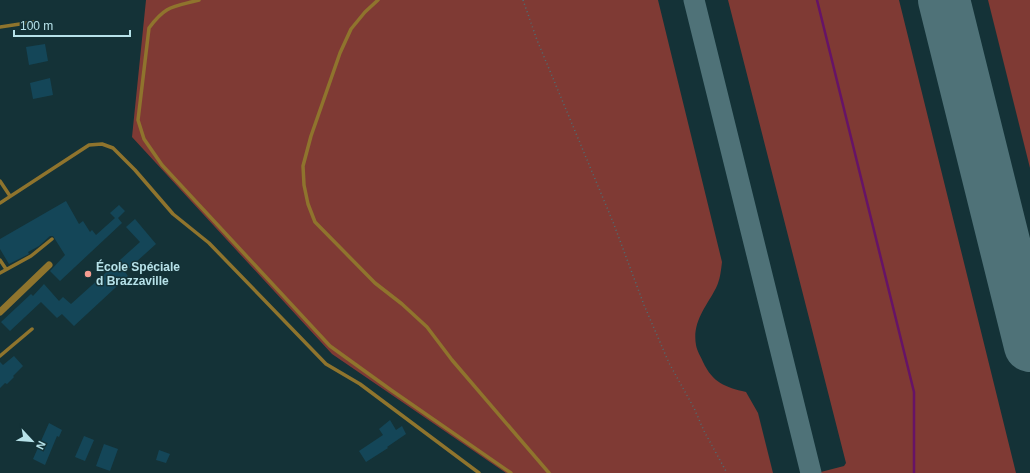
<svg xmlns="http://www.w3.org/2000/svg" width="1030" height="473" viewBox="0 0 1030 473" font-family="Helvetica,sans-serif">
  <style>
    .green { fill: #7f3a34 }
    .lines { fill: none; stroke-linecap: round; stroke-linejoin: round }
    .stream { stroke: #661367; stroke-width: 2.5 }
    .taxiway { stroke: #4f7278; stroke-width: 21 }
    .runway { stroke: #4f7278; stroke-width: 52 }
    .building { fill: #144658 }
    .path { stroke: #4c6e74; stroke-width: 1.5; stroke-dasharray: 1 3; stroke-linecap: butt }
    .service { stroke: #8f742d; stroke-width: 3.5 }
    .minor { stroke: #8f742d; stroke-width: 7 }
    .poi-dot { fill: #f59c91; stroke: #143237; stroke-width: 1.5 }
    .labels { text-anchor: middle; stroke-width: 3; stroke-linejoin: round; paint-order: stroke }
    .poi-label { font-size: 12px; font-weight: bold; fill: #b7e2e9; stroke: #143237; text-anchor: start }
  </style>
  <rect width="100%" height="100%" fill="#143237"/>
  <path class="green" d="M 146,0 L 658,0 L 722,262 C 721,271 720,280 716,288 C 706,307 692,322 696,345 C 697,351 701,357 703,362 C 713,383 725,387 746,392 L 758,413 L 773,473 L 506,473 L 332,354 L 132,137 Z
    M 728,0 L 899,0 L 1016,473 L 817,473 L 844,466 L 846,463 Z
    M 988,0 L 1030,0 L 1030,168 Z"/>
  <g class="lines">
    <path class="stream" d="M 817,0 L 914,392 L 914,473"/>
    <path class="taxiway" d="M 694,0 L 811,473"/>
    <path class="runway" d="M 944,0 L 1030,346"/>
  </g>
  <path class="building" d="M 45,44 L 48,61 L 29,65 L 26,47 Z
    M 50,78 L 53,95 L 33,99 L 30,83 Z
    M 66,201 L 79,224 L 83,221 L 90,232 L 92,230 L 96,235 L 115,218 L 110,213 L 119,205 L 125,211 L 118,218 L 122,223 L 60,281 L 50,271 L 65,255 L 53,236 L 50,236 L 39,246 L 28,252 L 29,254 L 9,264 L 0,249 L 0,239 Z
    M 135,219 L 156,244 L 125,272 L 128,276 L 74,326 L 62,314 L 57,318 L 41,302 L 10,331 L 1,322 L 31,294 L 33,296 L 44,284 L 59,301 L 63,297 L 71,304 L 140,242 L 126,227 Z
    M 14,356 L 23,366 L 13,376 L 14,377 L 7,384 L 5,383 L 0,388 L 0,362 L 3,365 Z
    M 390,420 L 396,430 L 402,426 L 406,434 L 387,447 L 388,448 L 366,462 L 359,451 L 383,435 L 379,429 Z
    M 49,423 L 62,430 L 59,437 L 57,436 L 45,465 L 33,459 Z
    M 84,436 L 94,440 L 85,461 L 75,457 Z
    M 104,444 L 118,449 L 110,471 L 96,466 Z
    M 159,450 L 170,454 L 166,463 L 156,460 Z"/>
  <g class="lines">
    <path class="path" d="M 523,0 L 537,40 L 613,222 L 644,305 L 669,363 L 694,408 L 704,431 L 727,473"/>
    <path class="service" d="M 199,0 C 173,7 166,5 149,28 L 138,120 L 144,139 L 162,165 L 330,346 L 391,390 L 511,473
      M 378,0 L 365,12 L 351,29 L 340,53 L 311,136 L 303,166 L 304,185 L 308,204 L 315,222 L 375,283 L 402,304 L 427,327 L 452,360 L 549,473
      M 0,27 L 33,22
      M 0,181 L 10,196
      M 0,203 L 89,145 L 102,144 L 113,148 L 135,170 L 173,214 L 209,243 L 326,364 L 360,384 L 479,473
      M 0,260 L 6,269
      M 0,273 L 31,256 L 52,239
      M 0,356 L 32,329"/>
    <path class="minor" d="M 0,312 L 49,265"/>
  </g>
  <circle class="poi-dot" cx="88" cy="274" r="4"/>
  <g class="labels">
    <g class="poi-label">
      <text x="96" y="271">École Spéciale<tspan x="96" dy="14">d Brazzaville</tspan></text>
    </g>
  </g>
  <g transform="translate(32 441) rotate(116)" stroke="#143237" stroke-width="3" paint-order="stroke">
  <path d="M0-3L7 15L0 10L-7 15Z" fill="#b7e2e9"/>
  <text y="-6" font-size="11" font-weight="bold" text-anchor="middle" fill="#b7e2e9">N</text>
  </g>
  <path d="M14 30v6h116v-6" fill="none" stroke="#b7e2e9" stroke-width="2"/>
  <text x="20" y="30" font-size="12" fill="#b7e2e9" stroke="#143237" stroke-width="3" paint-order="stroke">100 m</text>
</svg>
